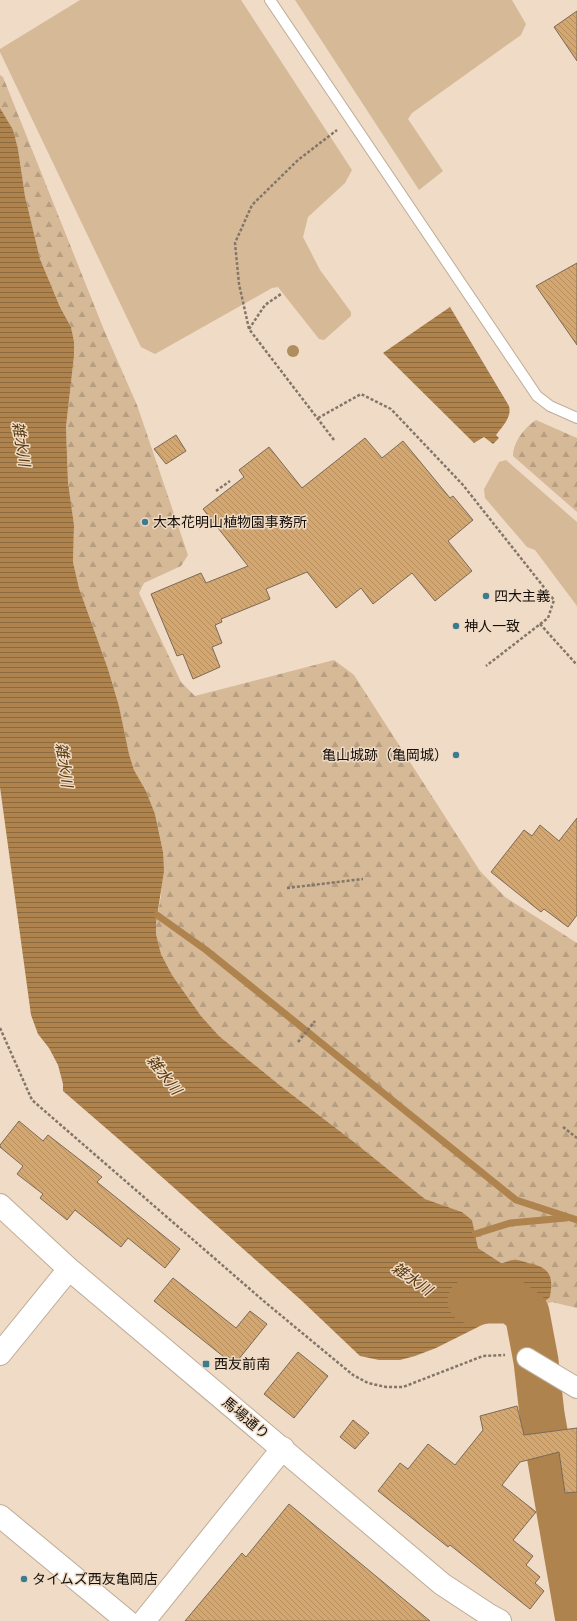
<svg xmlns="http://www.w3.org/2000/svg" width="577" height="1621" viewBox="0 0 577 1621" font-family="Raleway,'Noto Sans JP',sans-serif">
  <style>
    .forest { fill: url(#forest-firs) }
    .garden { fill: #d6b997 }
    .water { fill: url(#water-rules) }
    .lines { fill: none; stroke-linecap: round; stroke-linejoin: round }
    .stream { stroke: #af834d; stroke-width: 7 }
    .river { stroke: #af834d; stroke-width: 45 }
    .building { fill: url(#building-back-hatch); stroke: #7b6a57 }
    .lane-casing { stroke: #beac97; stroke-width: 12 }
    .street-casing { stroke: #beac97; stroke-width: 22 }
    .secondary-casing { stroke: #beac97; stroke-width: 24 }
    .path { stroke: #837668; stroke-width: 2.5; stroke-dasharray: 3 2; stroke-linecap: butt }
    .lane { stroke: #fff; stroke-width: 10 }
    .street { stroke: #fff; stroke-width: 20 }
    .secondary { stroke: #fff; stroke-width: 22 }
    .tree { fill: #ae8d5e }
    .poi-dot { fill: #3c7c8f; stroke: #efdbc6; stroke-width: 1.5 }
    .labels { text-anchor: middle; stroke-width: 3; stroke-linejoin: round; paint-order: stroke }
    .poi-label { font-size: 14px; fill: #140e07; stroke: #efdbc6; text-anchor: start }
    .street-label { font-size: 14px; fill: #140e07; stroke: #efdbc6 }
    .water-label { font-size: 15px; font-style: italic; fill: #58380d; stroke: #efdbc6 }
  </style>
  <defs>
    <pattern id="forest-firs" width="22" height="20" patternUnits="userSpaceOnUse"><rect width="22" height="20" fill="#d6b997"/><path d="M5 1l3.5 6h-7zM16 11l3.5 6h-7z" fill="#b79e81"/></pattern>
    <pattern id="water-rules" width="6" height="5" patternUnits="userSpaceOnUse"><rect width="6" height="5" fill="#af834d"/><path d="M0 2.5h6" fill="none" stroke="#8d6a3e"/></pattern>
    <pattern id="building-back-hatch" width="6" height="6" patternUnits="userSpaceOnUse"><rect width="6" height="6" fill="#d4a670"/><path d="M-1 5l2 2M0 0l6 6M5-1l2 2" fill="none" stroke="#b58e60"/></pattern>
  </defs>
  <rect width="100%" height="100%" fill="#efdbc6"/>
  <path class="forest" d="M 0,75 L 3,77 L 104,330 L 137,405 L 188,555 L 181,566 L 144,583 L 139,593 L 181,682 L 195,696 L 334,660 L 354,675 L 480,871 L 505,897 L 577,943 L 577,1308 L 552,1302 L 543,1305 L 550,1297 L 551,1287 L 513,1260 L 501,1263 L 478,1248 L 472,1220 L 462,1212 L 425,1199 L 354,1142 L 282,1087 L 219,1036 L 201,1016 L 172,975 L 161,954 L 156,934 L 156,923 L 161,896 L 163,852 L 155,814 L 146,791 L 134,770 L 129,754 L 119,706 L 108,669 L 79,588 L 73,562 L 74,525 L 68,482 L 66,427 L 74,356 L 71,327 L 60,307 L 40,259 L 25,196 L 18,149 L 0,108 Z
    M 536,420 L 577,438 L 577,512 L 513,456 C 513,442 525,427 536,420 Z"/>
  <path class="garden" d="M 80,0 L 241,0 L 352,170 L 345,183 L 308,217 L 303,237 L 320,270 L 351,312 L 351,316 L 324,340 L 319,339 L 278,287 L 272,288 L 155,354 L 141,347 L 0,52 L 0,49 Z
    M 295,0 L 512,0 L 526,24 L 521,35 L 412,113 L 408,119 L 443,171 L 419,190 Z
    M 506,460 L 577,522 L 577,606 L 535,550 L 527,547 L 485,498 L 484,489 L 499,462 Z"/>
  <path class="water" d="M 0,108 L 13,130 L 18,149 L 25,196 L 40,259 L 60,307 L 71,327 L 74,342 L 74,356 L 66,427 L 68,482 L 74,525 L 73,562 L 79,588 L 108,669 L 119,706 L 129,754 L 134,770 L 146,791 L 155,814 L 163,852 L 164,871 L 156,923 L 156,934 L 161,954 L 172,975 L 201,1016 L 219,1036 L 282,1087 L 354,1142 L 425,1199 L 462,1212 L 472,1220 L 478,1248 L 501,1263 C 505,1263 509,1260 513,1260 C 517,1259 524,1262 528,1263 C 549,1267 554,1275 550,1297 L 533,1313 L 521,1314 L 482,1325 L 436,1348 L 415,1356 L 400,1360 L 379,1360 L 360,1356 L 301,1300 L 137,1155 L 63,1091 L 63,1084 L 58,1065 L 49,1048 L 38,1034 L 31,1015 L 0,787 Z
    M 450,307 L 509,406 C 512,417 503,426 496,435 L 499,438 L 493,444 L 484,437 L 474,443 L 383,353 Z"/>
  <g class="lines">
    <path class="stream" d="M 157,915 L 206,950 L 516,1200 L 577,1220
      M 475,1234 L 510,1223 L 566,1218"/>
    <path class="river" d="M 470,1301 L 511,1301 L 527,1313 L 536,1361 L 542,1414 L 577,1615"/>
  </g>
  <path class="building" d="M 577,11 L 577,61 L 554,27 Z
    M 577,263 L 577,345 L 536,286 Z
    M 176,435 L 186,451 L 166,464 L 154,449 Z
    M 365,438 L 382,458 L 403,441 L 450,498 L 453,496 L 473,520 L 448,541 L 472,571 L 435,601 L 412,573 L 373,604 L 361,588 L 336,608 L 307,572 L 266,589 L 270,599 L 221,619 L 222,622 L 215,625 L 222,643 L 212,647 L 220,667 L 193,679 L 183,654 L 177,656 L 151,594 L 201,573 L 206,583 L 248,566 L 203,509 L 244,477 L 239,470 L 269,447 L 302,488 Z
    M 577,818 L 577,915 L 568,927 L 544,909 L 541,912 L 491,872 L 524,830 L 532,836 L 540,825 L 559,841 Z
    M 19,1121 L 43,1141 L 48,1135 L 102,1177 L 97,1182 L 180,1249 L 165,1268 L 128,1238 L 121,1247 L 75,1210 L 67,1220 L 40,1198 L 43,1194 L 17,1174 L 23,1166 L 0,1147 L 0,1145 Z
    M 173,1278 L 236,1328 L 250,1311 L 267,1324 L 234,1365 L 154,1301 Z
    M 298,1352 L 328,1376 L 294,1418 L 264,1394 Z
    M 517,1406 L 524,1435 L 577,1428 L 577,1492 L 565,1493 L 559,1452 L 520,1462 L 502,1485 L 536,1512 L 513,1540 L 533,1556 L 526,1565 L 540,1577 L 535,1583 L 544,1591 L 530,1609 L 450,1545 L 448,1547 L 378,1491 L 400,1463 L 408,1469 L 428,1444 L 455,1465 L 483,1430 L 480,1416 Z
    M 353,1420 L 369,1433 L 355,1449 L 340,1437 Z
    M 289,1504 L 430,1621 L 185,1621 L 242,1553 L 246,1557 Z"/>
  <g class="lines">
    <defs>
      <path id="lane" d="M 270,0 L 537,396 L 550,406 L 577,418"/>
      <path id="street" d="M 527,1358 L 577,1388"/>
      <path id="secondary" d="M 0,1205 L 69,1269 L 442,1584 L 489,1615 L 500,1621
        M 0,1354 L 69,1269
        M 0,1516 L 127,1621
        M 144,1621 L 283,1448"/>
    </defs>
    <use href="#lane" class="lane-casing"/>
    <use href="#street" class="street-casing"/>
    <use href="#secondary" class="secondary-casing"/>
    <path class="path" d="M 249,329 L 265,305 L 281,294
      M 318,418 L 361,394 L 391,409 L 463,485 L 554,600 L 548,618 L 486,666
      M 334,440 L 249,329 L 239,284 L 235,243 L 252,205 L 298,160 L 337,130
      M 216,491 L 230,481
      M 540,624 L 577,665
      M 287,888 L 363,879
      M 0,1028 L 32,1100 L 266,1303 L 353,1375 L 368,1383 L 386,1387 L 403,1387 L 483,1356 L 505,1355
      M 298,1042 L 315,1021
      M 563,1127 L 577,1138"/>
    <use href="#lane" class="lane"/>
    <use href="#street" class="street"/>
    <use href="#secondary" class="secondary"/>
  </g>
  <circle class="tree" cx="293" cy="351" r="6"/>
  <g class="poi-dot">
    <circle cx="145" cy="522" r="4"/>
    <circle cx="486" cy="596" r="4"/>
    <circle cx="456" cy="626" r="4"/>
    <circle cx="456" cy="755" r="4"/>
    <rect x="202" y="1360" width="8" height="8" rx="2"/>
    <circle cx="24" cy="1579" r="4"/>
  </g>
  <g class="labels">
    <g class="poi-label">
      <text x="153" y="527">大本花明山植物園事務所</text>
      <text x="494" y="601">四大主義</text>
      <text x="464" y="631">神人一致</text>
      <text x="448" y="760" text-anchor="end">亀山城跡（亀岡城）</text>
      <text x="214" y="1369">西友前南</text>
      <text x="32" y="1584">タイムズ西友亀岡店</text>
    </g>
    <g class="street-label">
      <text transform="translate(246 1418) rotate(40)" y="5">馬場通り</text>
    </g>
    <g class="water-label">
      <text transform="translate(21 444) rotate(81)" y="5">雑水川</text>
      <text transform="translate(64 765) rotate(82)" y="5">雑水川</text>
      <text transform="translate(164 1075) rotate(52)" y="5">雑水川</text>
      <text transform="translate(412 1279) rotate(35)" y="5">雑水川</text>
    </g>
  </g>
</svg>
